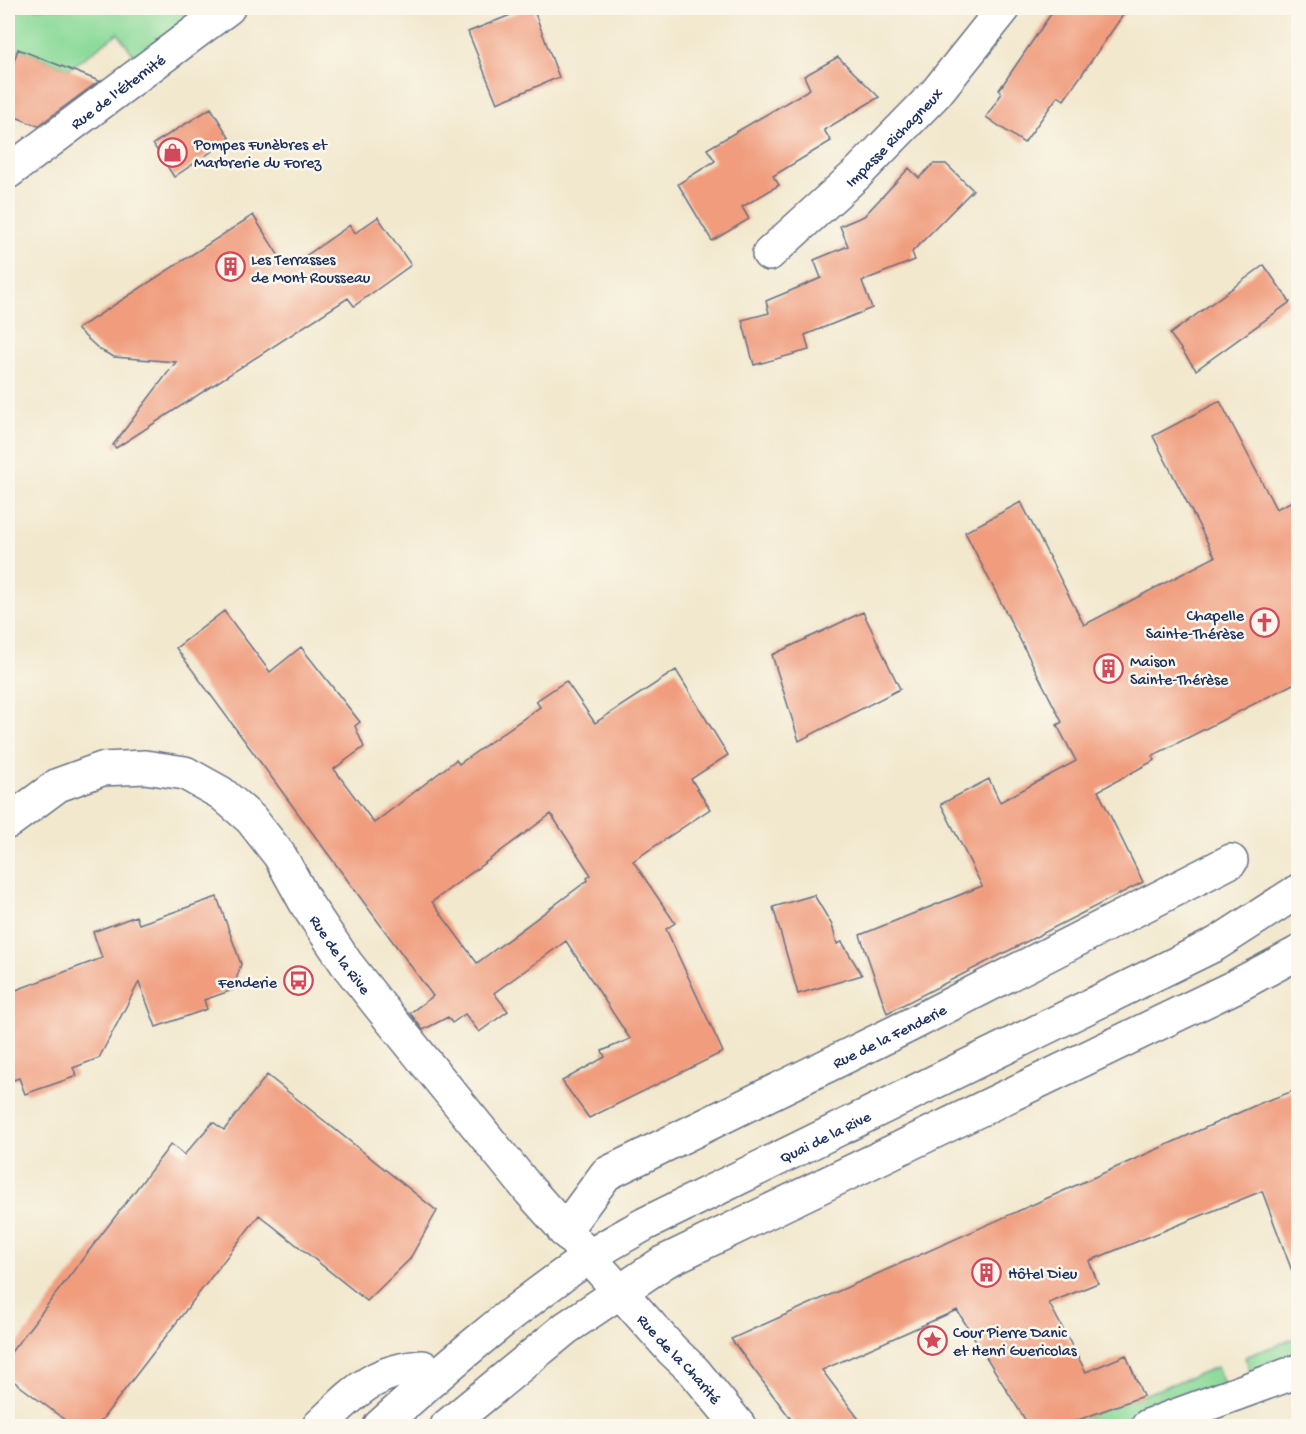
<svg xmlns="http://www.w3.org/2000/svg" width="1306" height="1434" viewBox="0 0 1306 1434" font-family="'Gochi Hand',sans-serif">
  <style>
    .green { fill: #8bda99; stroke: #53847c; stroke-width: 1.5 }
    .building { fill: #f09c7d; fill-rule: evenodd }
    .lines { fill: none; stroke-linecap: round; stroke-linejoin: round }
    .pedestrian-casing { stroke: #667085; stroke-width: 36 }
    .minor-casing { stroke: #667085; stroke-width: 36 }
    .secondary-casing { stroke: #667085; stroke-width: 36 }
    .primary-casing { stroke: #667085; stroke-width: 36 }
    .pedestrian { stroke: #fff; stroke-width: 33 }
    .minor { stroke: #fff; stroke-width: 33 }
    .secondary { stroke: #fff; stroke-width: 33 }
    .primary { stroke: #fff; stroke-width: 33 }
    .labels { text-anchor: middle; stroke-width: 5; stroke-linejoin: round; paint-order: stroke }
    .street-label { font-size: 16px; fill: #1b2f5e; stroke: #fbf7ec }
    .poi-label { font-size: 16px; fill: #1b2f5e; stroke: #fbf7ec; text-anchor: start }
  </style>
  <rect width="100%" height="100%" fill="#fbf7ec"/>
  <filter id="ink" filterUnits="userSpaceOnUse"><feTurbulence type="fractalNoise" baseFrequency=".0167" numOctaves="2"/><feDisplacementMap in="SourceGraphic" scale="12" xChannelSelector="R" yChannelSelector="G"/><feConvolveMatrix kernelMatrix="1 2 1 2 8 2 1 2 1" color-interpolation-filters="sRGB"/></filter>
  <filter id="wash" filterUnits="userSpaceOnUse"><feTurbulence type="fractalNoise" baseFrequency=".008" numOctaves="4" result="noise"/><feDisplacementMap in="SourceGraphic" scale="24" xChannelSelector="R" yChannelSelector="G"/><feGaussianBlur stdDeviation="1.35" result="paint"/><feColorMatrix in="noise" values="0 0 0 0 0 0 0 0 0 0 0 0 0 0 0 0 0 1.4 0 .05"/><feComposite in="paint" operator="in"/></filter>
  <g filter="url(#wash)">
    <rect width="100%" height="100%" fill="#f2e8ce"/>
    <path class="green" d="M 8,8 L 202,8 L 135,57 L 118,33 L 69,69 L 18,49 L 11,70 L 8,68 Z
      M 1298,1337 L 1298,1358 L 1252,1376 L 1245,1357 Z
      M 1217,1367 L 1225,1386 L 1119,1426 L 1062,1426 Z"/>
    <g id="blocks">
      <path class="building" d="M 528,8 L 533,8 L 559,77 L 497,103 L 468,32 Z
        M 1055,8 L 1128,8 L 1064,100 L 1058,96 L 1024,143 L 986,117 L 1002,93 L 999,90 Z
        M 18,49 L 99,81 L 38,126 L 8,114 L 8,79 Z
        M 838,57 L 879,97 L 824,130 L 831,141 L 773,176 L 779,185 L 742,207 L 749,219 L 712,241 L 678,184 L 715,161 L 707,149 L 810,89 L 804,76 Z
        M 211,108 L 230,139 L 174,177 L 153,144 Z
        M 933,164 L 946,164 L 973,190 L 912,252 L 915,260 L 862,281 L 872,308 L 805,335 L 809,350 L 754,365 L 742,320 L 769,313 L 766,301 L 821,278 L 814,260 L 848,246 L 840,226 L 864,216 L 909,168 L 919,178 Z
        M 253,215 L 287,269 L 350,225 L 355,233 L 378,217 L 411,265 L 354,306 L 348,298 L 116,448 L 113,445 L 176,362 L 114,357 L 100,350 L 77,329 Z
        M 1264,265 L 1290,302 L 1196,370 L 1170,334 Z
        M 1220,401 L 1276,509 L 1299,498 L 1299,681 L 1152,756 L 1155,760 L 1098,791 L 1143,882 L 887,1013 L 860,935 L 982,886 L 941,804 L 989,779 L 1000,802 L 1076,761 L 1057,725 L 1062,722 L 965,532 L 1021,502 L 1084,625 L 1215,557 L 1153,436 Z
        M 224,611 L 270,672 L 301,647 L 360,722 L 355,726 L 364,747 L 334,769 L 374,823 L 456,760 L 459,764 L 540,707 L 536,701 L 566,681 L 595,723 L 676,670 L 728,755 L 691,779 L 710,809 L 633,861 L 675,923 L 666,929 L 723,1052 L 589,1118 L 562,1081 L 605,1057 L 602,1051 L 630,1039 L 566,941 L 494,993 L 508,1011 L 479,1032 L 465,1014 L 452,1023 L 448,1017 L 423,1030 L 410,1013 L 433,996 L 176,648 ZM 551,814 L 591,875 L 587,878 L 588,880 L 477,963 L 432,902 Z
        M 863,612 L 900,689 L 799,741 L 772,655 Z
        M 814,895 L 832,925 L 837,944 L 842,942 L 862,975 L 798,994 L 773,907 Z
        M 217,897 L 241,964 L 233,990 L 204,1000 L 207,1009 L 156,1027 L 139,982 L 99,1058 L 73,1068 L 77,1076 L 25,1094 L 19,1078 L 8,1082 L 8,993 L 102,958 L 93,932 L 136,916 L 139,924 Z
        M 267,1075 L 437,1211 L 409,1260 L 367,1301 L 259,1215 L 97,1426 L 73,1426 L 8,1377 L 8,1356 L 171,1144 L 184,1155 L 213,1122 L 224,1130 Z
        M 1299,1089 L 1299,1278 L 1295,1279 L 1262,1191 L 1089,1261 L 1098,1283 L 1049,1303 L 1086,1372 L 1126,1355 L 1143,1396 L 1062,1426 L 1029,1426 L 957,1310 L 822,1370 L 864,1426 L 796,1426 L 731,1339 L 1263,1102 Z"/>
    </g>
  </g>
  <g filter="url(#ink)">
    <use href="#blocks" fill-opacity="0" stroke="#667085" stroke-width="1.5"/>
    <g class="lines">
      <defs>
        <path id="pedestrian" d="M 1148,1426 L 1298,1371"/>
        <g id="minor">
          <path id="s1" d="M 8,172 L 228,8"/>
          <path id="s2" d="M 769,254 L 857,174 L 936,93 L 1004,8"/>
          <path id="s3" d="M 564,1231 L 606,1174 L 908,1026 L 1231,861"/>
          <path d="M 319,1426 C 353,1394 372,1370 423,1367 L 436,1376"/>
        </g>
        <g id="secondary">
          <path id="s4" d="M 8,822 L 58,785 L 102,769 L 145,767 L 185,773 L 221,793 L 251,819 L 280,856 L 307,905 L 346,963 L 379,1005 L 530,1191 L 672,1350 L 694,1371 L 739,1426"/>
        </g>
        <g id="primary">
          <path id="s5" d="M 380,1426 C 446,1367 513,1309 586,1259 C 605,1246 626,1235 645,1224 L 1216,944 L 1298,891"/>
          <path d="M 447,1426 L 566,1328 L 664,1262 L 1236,986 L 1298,953"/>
        </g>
      </defs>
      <use href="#pedestrian" class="pedestrian-casing"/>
      <use href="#minor" class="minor-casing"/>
      <use href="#secondary" class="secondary-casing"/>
      <use href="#primary" class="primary-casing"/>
      <use href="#pedestrian" class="pedestrian"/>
      <use href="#minor" class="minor"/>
      <use href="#secondary" class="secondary"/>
      <use href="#primary" class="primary"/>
    </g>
  </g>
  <defs>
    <symbol id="shop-ring" viewBox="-11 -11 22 22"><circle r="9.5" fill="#fbf7ec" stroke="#d1495b" stroke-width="1.5"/><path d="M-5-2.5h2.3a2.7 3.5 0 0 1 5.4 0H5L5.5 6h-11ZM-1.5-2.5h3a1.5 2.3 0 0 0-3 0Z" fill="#d1495b"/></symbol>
    <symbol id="building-ring" viewBox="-11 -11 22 22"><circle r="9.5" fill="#fbf7ec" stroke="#d1495b" stroke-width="1.5"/><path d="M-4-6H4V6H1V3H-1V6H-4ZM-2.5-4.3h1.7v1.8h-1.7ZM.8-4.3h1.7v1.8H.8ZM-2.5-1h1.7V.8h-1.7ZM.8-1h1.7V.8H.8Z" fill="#d1495b"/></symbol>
    <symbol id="church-ring" viewBox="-11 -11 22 22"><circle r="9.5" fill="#fbf7ec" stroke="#d1495b" stroke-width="1.5"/><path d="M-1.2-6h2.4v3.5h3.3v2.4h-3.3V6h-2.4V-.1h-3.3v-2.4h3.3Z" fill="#d1495b"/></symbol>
    <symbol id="bus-ring" viewBox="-11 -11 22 22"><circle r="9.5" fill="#fbf7ec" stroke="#d1495b" stroke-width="1.5"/><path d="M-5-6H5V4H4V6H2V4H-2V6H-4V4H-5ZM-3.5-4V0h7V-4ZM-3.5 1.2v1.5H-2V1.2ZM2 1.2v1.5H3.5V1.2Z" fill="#d1495b"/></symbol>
    <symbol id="sight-ring" viewBox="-11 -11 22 22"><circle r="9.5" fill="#fbf7ec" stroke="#d1495b" stroke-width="1.5"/><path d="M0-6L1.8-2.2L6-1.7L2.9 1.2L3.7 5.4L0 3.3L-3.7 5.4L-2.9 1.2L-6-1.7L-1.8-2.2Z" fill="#d1495b"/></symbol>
  </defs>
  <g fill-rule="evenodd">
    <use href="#shop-ring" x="156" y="136" width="33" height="33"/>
    <use href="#building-ring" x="214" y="250" width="33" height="33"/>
    <use href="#church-ring" x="1248" y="606" width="33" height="33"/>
    <use href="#building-ring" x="1092" y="652" width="33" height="33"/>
    <use href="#bus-ring" x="282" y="964" width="33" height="33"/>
    <use href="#building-ring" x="970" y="1256" width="33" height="33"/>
    <use href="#sight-ring" x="916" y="1324" width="33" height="33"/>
  </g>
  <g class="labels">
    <g class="street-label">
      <text dy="6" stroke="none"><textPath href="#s1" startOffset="136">Rue de l'Éternité</textPath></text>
      <text dy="6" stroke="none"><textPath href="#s2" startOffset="171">Impasse Richagneux</textPath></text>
      <text dy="6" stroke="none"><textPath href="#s4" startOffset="436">Rue de la Rive</textPath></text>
      <text dy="6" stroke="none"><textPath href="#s3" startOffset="386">Rue de la Fenderie</textPath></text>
      <text dy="6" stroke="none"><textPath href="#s5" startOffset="534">Quai de la Rive</textPath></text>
      <text dy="6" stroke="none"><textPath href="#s4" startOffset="964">Rue de la Charité</textPath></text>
    </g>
    <g class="poi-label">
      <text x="194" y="149">Pompes Funèbres et<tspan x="194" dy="18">Marbrerie du Forez</tspan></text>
      <text x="251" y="264">Les Terrasses<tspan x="251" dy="18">de Mont Rousseau</tspan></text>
      <text x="1244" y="620" text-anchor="end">Chapelle<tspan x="1244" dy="18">Sainte-Thérèse</tspan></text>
      <text x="1130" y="666">Maison<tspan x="1130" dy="18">Sainte-Thérèse</tspan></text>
      <text x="277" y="987" text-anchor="end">Fenderie</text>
      <text x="1008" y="1278">Hôtel Dieu</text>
      <text x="953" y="1337">Cour Pierre Danic<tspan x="953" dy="18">et Henri Guericolas</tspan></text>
    </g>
  </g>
  <rect width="1306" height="1434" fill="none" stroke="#fbf7ec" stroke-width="30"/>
</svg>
